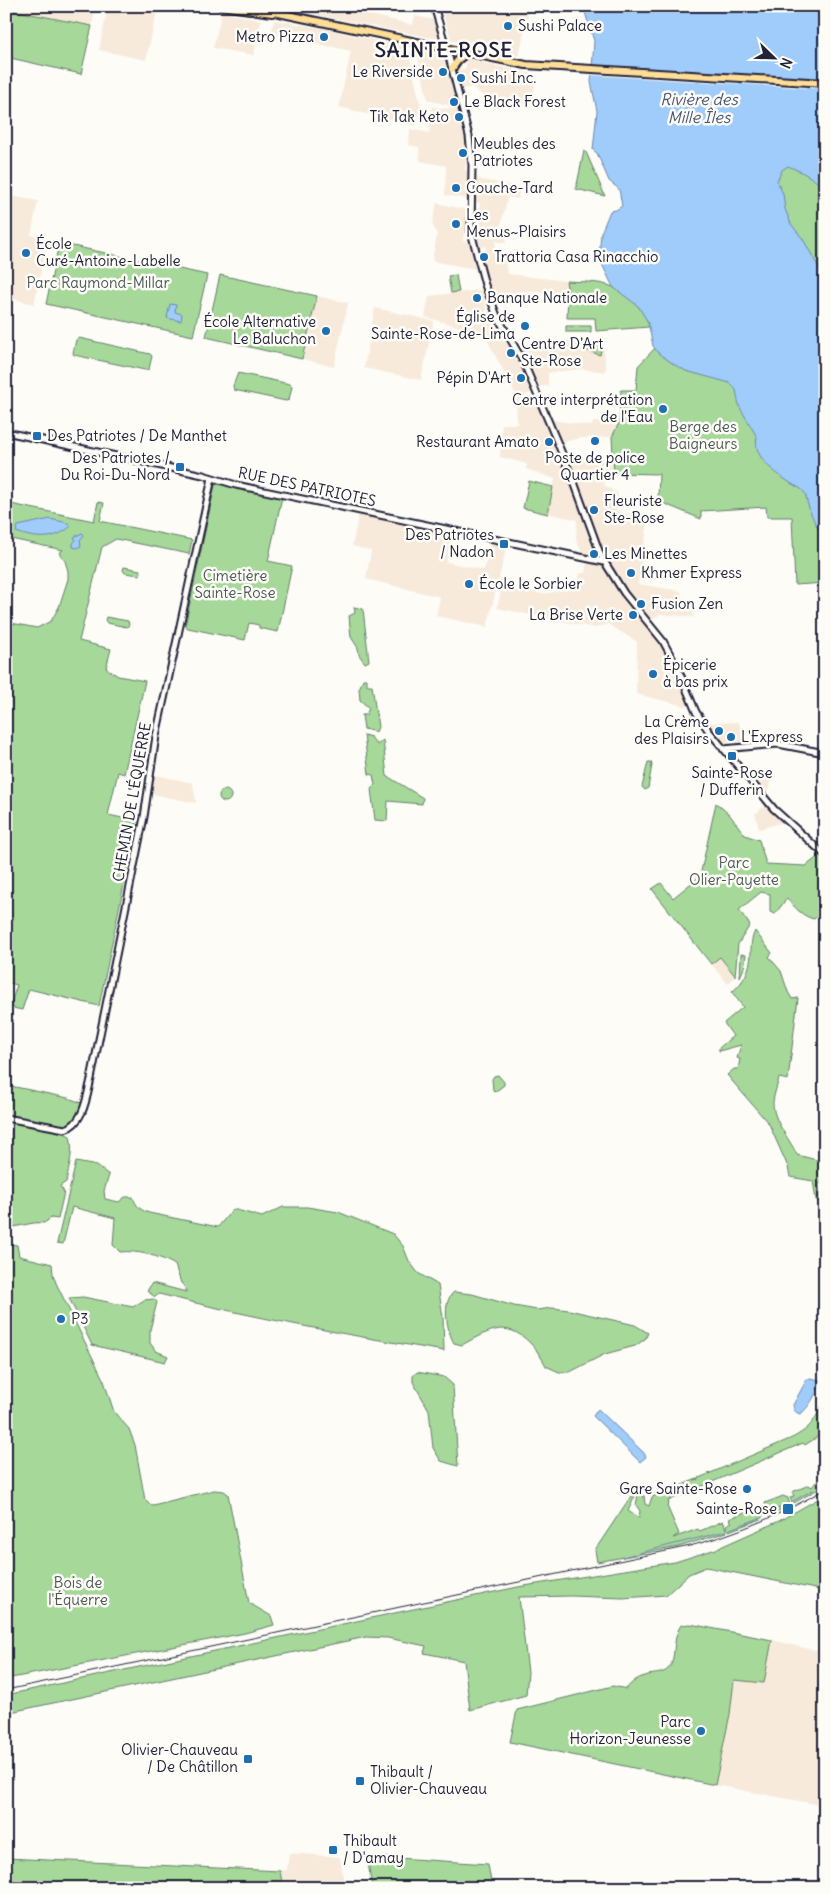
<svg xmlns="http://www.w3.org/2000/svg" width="831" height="1894" viewBox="0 0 831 1894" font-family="Delius,sans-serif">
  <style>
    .built { fill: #f7eada }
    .green { fill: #a6d899; stroke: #647d6a }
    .water { fill: #9fccfa; stroke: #6d88ae }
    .pier { fill: #fdfcf7 }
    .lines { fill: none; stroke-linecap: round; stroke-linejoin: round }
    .stream { stroke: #6d88ae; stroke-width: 1 }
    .minor-casing { stroke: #22223b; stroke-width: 9 }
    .major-casing { stroke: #22223b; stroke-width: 10 }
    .minor { stroke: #fdfcf7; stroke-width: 5 }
    .major { stroke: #fedd96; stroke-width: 6 }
    .rail { stroke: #22223b; stroke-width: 1 }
    .poi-dot { fill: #1f6fb2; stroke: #fdfcf7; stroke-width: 2 }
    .labels { text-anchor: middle; stroke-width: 5; stroke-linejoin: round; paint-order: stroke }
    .poi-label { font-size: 15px; fill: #22223b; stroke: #fdfcf7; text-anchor: start }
    .park-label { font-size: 15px; fill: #4a5957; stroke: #fdfcf7 }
    .street-label { font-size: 15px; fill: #22223b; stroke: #fdfcf7 }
    .water-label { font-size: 16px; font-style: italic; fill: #485574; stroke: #fdfcf7 }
    .district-label { font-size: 20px; font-weight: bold; letter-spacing: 1px; fill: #22223b; stroke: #fdfcf7 }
  </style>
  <rect width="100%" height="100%" fill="#fdfcf7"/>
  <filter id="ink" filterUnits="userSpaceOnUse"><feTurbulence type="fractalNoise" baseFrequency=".02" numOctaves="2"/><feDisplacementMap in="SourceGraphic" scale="10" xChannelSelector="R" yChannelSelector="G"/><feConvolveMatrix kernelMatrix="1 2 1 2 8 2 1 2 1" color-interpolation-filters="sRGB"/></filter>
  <g filter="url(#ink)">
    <path class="built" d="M 6,6 L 95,6 L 92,26 L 6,9 Z
      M 108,6 L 158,6 L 146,60 L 99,50 Z
      M 283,6 L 333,6 L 413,25 L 415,16 L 436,20 L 438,34 L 437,39 L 283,8 Z
      M 440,6 L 530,6 L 519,56 L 452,41 Z
      M 222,12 L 261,20 L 254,55 L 213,48 Z
      M 274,20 L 326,29 L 408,48 L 421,108 L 416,126 L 339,107 L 351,51 L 271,34 Z
      M 416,49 L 440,55 L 446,62 L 458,106 L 451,106 L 428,100 Z
      M 467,59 L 537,75 L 531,106 L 484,97 L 472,87 L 462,89 L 456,70 L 465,69 Z
      M 432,107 L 460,110 L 468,154 L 465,170 L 468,171 L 468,199 L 445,195 L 446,166 L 420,161 L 419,147 L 409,145 L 410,129 L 429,133 Z
      M 477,179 L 520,187 L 518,199 L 508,197 L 500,227 L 508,228 L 506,243 L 495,241 L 496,253 L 503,254 L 508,274 L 566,281 L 568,293 L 527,291 L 493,296 L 480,252 L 486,250 L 486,247 L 478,245 L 475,231 L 475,211 L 479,211 L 480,204 L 476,202 Z
      M 6,195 L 38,201 L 31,235 L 48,239 L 34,304 L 13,299 L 9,315 L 6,314 Z
      M 437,203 L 467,210 L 467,231 L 464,233 L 463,241 L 468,242 L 476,269 L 432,261 L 437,234 L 432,224 Z
      M 482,290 L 488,316 L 498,332 L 494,333 L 498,333 L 510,347 L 527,381 L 531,393 L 524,396 L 527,405 L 536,402 L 545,423 L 552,420 L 592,426 L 593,422 L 619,423 L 612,437 L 579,438 L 553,445 L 560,460 L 571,456 L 612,459 L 614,473 L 608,473 L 604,485 L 613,491 L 618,493 L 616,510 L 648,521 L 638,584 L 681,591 L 682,598 L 690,599 L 694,617 L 660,614 L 645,625 L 667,652 L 684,685 L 690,707 L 636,694 L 637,642 L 608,624 L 595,628 L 497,608 L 502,586 L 542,594 L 577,588 L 580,573 L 585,573 L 587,562 L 576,540 L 577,520 L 547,513 L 555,479 L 526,469 L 527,464 L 500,457 L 502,424 L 517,424 L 516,395 L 484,334 L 485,334 L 425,317 L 429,296 Z
      M 317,296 L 348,303 L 334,367 L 303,359 Z
      M 375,308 L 434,321 L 421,380 L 364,368 Z
      M 567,341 L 603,341 L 606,369 L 604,372 L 582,369 L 548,373 L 548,386 L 538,386 L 528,358 L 522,349 Z
      M 359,513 L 453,533 L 446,562 L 484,570 L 491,541 L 507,545 L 487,627 L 436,616 L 440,597 L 366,579 L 371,551 L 352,546 Z
      M 739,722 L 743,742 L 724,744 L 708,723 Z
      M 772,774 L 770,788 L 765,793 L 755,781 L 762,775 Z
      M 156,775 L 193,783 L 196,803 L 152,794 L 153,778 Z
      M 766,805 L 773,813 L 784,822 L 759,829 L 755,814 Z
      M 720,957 L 734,977 L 728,984 L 711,964 Z
      M 6,1120 L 14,1121 L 8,1144 L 6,1143 Z
      M 772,1640 L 825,1653 L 825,1806 L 715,1785 L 730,1714 L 734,1680 L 764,1683 Z
      M 289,1853 L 340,1857 L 345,1888 L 283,1888 L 280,1871 L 287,1870 Z"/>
    <path class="green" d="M 6,9 L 92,26 L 81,74 L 6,57 Z
      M 584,151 L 586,152 L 605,196 L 576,189 Z
      M 785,159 L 825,181 L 825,290 L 797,242 L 771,180 Z
      M 59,243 L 207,275 L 193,336 L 46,304 Z
      M 220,275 L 317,296 L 302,359 L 206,337 Z
      M 456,275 L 459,292 L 451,293 L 448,276 Z
      M 566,281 C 581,282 599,281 613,287 C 628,294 646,310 649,327 L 596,331 L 595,318 L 567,318 L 568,293 Z
      M 566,326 L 591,326 L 591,332 L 566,332 Z
      M 79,338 L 150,354 L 152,356 L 149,369 L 145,370 L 74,355 L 73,353 L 76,340 Z
      M 575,341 L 589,341 L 589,342 L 602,345 L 600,355 L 580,348 Z
      M 656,347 L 731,380 L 795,465 L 825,532 L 825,583 L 795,585 L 792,517 L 767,517 L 766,507 L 701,511 L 701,519 L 658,501 L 659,474 L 614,473 L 612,437 L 619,423 L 621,390 L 636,390 L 638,366 Z
      M 238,373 L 290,384 L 292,386 L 289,400 L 286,401 L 234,390 L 233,386 Z
      M 529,481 L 553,487 L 548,514 L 523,508 Z
      M 219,484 L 282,497 L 268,561 L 292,566 L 278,632 L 259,628 L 259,625 L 249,623 L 245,640 L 188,628 L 185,626 L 215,485 Z
      M 98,502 L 104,503 L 100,521 L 192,540 L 189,554 L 116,539 L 102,547 L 79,641 L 111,649 L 106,668 L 118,676 L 145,681 L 124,774 L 118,772 L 108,815 L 137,821 L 99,1006 L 29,989 L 22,1010 L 13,1008 L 11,1003 L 17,985 L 6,982 L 6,622 L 37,628 L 51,621 L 59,607 L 68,579 L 68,571 L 65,561 L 59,553 L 63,550 L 6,538 L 6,503 L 94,521 Z
      M 124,567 L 140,570 L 140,575 L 125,573 L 123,570 Z
      M 354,607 L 363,609 L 369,661 L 365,663 L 359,655 L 358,648 L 351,637 L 349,616 L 355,613 Z
      M 106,617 L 128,621 L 129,625 L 127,627 L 107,623 L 105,620 Z
      M 363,679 L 367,679 L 367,685 L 372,685 L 378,727 L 376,732 L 364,729 L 362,715 L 366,715 L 369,708 L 360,700 L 359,689 Z
      M 364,735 L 371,737 L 377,745 L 383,740 L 387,776 L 423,798 L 422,804 L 388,801 L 387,821 L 375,820 L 371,789 L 375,785 L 373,775 L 369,774 Z
      M 648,762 L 651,762 L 652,765 L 648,788 L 645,790 L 642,787 Z
      M219 796a6 6 0 1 1 12 0a6 6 0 1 1-12 0Z
      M 716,803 L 729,814 L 745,835 L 759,840 L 766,864 L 806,866 L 820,855 L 825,860 L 825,910 L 814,919 C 803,917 794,907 787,898 L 775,914 L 770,912 L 770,894 L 761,892 L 739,910 L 750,925 L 738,944 L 735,976 L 720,957 L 711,964 L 652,889 L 661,883 L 673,898 L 700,876 Z
      M 755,931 L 772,953 L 769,957 L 781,971 L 788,992 L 792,999 L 798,998 L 788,1080 L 779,1078 C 777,1086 774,1094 773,1102 C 773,1122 789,1137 797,1155 L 825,1162 L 825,1184 L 819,1183 L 821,1201 L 816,1200 L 813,1181 L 790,1177 L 788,1167 L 769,1124 L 727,1075 L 734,1069 L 738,1069 L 740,1059 L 737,1058 L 741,1045 L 719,1051 L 719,1048 L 733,1036 L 724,1023 L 743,1007 L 732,992 C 744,982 750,970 751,954 C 751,946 751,939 755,931 Z
      M 741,954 L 746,955 L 744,968 L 740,977 Z
      M 498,1075 L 504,1082 L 504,1085 L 495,1092 L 493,1090 L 492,1079 L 494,1076 Z
      M 6,1085 L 68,1098 L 82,1103 C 74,1130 61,1127 38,1122 C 27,1120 17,1117 6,1115 Z
      M 14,1121 L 64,1133 L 70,1136 C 74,1150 69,1167 66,1182 L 60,1186 L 64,1192 L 58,1219 L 51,1218 L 44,1223 C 31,1221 20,1228 6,1227 L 6,1143 L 8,1143 Z
      M 76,1162 L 97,1166 L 109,1175 L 104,1191 L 105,1199 L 119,1202 L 125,1197 L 133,1197 C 136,1206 140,1210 149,1213 L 218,1227 L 233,1209 L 262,1217 L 283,1207 L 307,1207 L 338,1212 L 393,1234 L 403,1246 L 409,1261 L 418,1273 L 438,1285 L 443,1317 L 444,1351 C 348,1335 253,1318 159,1294 L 155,1297 L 147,1291 L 152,1283 L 186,1292 L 186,1288 L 181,1283 L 175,1265 C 160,1256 137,1250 120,1252 L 113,1245 L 115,1218 L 72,1207 L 63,1244 L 57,1243 Z
      M 10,1244 L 17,1245 L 19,1256 L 52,1264 L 53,1274 L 56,1283 L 104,1381 L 114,1412 L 129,1429 L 135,1445 L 145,1500 L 149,1504 L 153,1505 L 214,1490 L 224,1491 L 228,1494 L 249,1603 L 271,1616 L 274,1625 L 245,1633 L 6,1679 L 6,1245 Z
      M 454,1292 L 472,1294 L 514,1306 L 537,1310 L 552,1308 L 569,1310 L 635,1325 L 648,1333 L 645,1339 L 635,1346 L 605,1354 L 570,1372 L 559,1372 L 546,1366 C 537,1348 518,1324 495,1330 C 483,1333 473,1339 462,1345 L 454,1343 C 447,1331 441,1302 454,1292 Z
      M 83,1297 L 133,1307 L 144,1300 L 154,1299 L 157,1302 L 150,1330 L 150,1343 L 156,1351 L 168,1356 L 165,1362 L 92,1345 L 69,1298 Z
      M 417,1372 L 444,1377 L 453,1385 L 458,1466 L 441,1461 L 433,1448 L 429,1410 L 413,1382 L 413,1376 Z
      M 825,1400 L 825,1432 L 805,1445 L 803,1443 L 668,1501 L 669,1504 L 667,1506 L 679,1534 L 673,1538 L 698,1529 L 700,1531 L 723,1521 L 722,1523 L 724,1523 L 727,1532 L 678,1547 L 597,1562 L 595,1550 L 631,1496 L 635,1496 L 628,1511 L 639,1518 L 640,1511 L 636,1505 L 638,1495 L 644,1496 L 645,1504 L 649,1506 L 652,1497 L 697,1479 L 699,1480 L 699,1478 L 792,1438 C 813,1427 814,1420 825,1400 Z
      M 816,1482 L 818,1489 L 794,1503 L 792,1503 L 790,1497 L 794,1496 L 792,1492 L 809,1485 L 812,1487 Z
      M 825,1495 L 825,1567 L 822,1573 L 825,1574 L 825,1591 L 706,1567 L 689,1574 L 666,1595 L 623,1598 L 572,1596 L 519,1597 L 528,1672 L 526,1695 L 470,1710 L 464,1661 L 424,1653 L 426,1646 L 388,1638 L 366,1637 L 6,1713 L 6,1695 L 518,1587 L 675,1562 L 716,1549 L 779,1521 Z
      M 783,1496 L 788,1498 L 790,1505 L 768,1516 L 762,1509 L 766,1507 L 765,1503 Z
      M 759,1506 L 760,1512 L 761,1511 L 763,1515 L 761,1519 L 729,1531 L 726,1525 L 732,1522 L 729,1519 Z
      M 690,1624 L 772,1640 L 764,1683 L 734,1680 L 730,1714 L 715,1785 L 510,1742 L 517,1710 L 613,1686 L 626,1689 C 632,1682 637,1678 645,1676 C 653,1673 662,1675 668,1669 C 677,1661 671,1639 681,1625 Z
      M 367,1856 L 488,1864 L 492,1888 L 372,1888 Z
      M 6,1858 L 280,1871 L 283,1888 L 6,1888 Z"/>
    <path class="water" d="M 583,6 L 825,6 L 825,191 C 816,178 802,172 788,166 L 782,170 L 777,181 L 783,194 L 785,209 L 791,224 L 803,239 L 825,279 L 825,538 C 818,531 812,517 809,508 C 806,501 807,494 802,490 C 799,487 795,486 792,484 C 777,474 752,458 757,437 L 739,406 L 736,390 L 730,383 L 686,371 L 675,365 L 658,353 L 653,346 L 648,322 L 638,306 L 613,287 L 599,258 L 601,233 L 610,211 L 616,210 L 622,206 L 619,189 L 609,181 L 597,153 L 593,150 L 597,111 L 591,82 L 594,41 Z
      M 170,304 L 176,305 L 175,312 L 182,314 L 181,321 L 167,318 Z
      M 50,519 L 68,523 L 71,526 C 54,541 36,539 16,532 L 18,526 Z
      M 82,533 L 84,535 L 80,540 L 81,546 L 77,548 L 73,547 L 73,543 L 76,540 L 74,537 Z
      M 811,1378 L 819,1380 C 821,1388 807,1411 800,1414 C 794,1412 794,1410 793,1405 L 807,1379 Z
      M 598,1409 L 644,1453 L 646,1457 L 640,1462 L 593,1416 Z"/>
    <path class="pier" d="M 590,65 L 825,79 L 825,89 L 589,75 Z"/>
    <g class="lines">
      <path class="stream" d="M 822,1485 L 825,1483
        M 793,1501 L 813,1490
        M 767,1514 L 787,1504
        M 730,1529 L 760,1518
        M 639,1553 L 726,1531
        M 623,1557 L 634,1554
        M 154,1881 L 155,1888"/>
      <defs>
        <path id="minor" d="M 434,6 L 449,57 L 469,136 L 472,165 L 471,232 L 485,285 L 497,316 L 523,361 L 574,482 L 601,556 L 624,593 L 663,641 L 678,669 L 696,712 L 708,730 L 774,809 L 825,855
          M 6,432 L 203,475 L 236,485 L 604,562
          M 723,749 L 778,744 L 825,753
          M 6,1118 L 65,1129 C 84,1124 87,1095 91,1079 L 144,817 L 156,736 L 212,478"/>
        <path id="major" d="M 221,6 L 272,13
          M 252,6 L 283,14 L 526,65 L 825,83
          M 452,69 L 458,60 L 467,53"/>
      </defs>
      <use href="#minor" class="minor-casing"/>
      <use href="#major" class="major-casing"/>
      <use href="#minor" class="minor"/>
      <use href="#major" class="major"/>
      <path class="rail" d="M 6,1690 L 690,1546 C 738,1533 783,1514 825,1489"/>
    </g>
  </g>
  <g class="poi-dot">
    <circle cx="508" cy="26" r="5"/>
    <circle cx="324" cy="37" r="5"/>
    <circle cx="443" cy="72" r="5"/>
    <circle cx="461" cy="78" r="5"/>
    <circle cx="454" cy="102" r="5"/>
    <circle cx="459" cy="117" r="5"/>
    <circle cx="463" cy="153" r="5"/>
    <circle cx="456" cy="188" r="5"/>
    <circle cx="456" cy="224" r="5"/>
    <circle cx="26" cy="253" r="5"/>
    <circle cx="484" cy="257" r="5"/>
    <circle cx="477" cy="298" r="5"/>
    <circle cx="525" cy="326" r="5"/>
    <circle cx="326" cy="331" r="5"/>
    <circle cx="511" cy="353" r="5"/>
    <circle cx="521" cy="378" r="5"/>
    <circle cx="663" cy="409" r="5"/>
    <rect x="32" y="431" width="10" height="10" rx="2.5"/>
    <circle cx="595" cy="441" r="5"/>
    <circle cx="549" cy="442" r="5"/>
    <rect x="175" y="462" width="10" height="10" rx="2.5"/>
    <circle cx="594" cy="510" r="5"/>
    <rect x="499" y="539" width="10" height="10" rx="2.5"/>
    <circle cx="594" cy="554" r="5"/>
    <circle cx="631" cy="573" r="5"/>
    <circle cx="469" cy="584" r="5"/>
    <circle cx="641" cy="604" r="5"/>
    <circle cx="633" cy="615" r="5"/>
    <circle cx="653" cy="674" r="5"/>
    <circle cx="719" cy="731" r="5"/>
    <circle cx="731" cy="737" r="5"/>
    <rect x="727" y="751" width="10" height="10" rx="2.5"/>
    <circle cx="61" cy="1319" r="5"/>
    <circle cx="747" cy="1489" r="5"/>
    <rect x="782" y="1503" width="12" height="12" rx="2.5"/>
    <circle cx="701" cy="1731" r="5"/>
    <rect x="243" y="1754" width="10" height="10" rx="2.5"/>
    <rect x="355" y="1776" width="10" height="10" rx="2.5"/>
    <rect x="328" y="1845" width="10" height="10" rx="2.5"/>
  </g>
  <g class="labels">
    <g class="poi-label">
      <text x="518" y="31">Sushi Palace</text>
      <text x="314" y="42" text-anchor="end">Metro Pizza</text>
      <text x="433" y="77" text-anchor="end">Le Riverside</text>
      <text x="471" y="83">Sushi Inc.</text>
      <text x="464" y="107">Le Black Forest</text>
      <text x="449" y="122" text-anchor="end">Tik Tak Keto</text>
      <text x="473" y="149">Meubles des<tspan x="473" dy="17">Patriotes</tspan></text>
      <text x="466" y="193">Couche-Tard</text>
      <text x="466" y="220">Les<tspan x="466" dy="17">Menus~Plaisirs</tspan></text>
      <text x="36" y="249">École<tspan x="36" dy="17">Curé-Antoine-Labelle</tspan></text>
      <text x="494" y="262">Trattoria Casa Rinacchio</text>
      <text x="487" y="303">Banque Nationale</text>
      <text x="515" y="322" text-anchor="end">Église de<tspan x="515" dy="17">Sainte-Rose-de-Lima</tspan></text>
      <text x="316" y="327" text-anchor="end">École Alternative<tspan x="316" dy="17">Le Baluchon</tspan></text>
      <text x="521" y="349">Centre D'Art<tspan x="521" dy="17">Ste-Rose</tspan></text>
      <text x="511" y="383" text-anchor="end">Pépin D'Art</text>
      <text x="653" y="405" text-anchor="end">Centre interprétation<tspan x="653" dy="17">de l'Eau</tspan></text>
      <text x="47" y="441">Des Patriotes / De Manthet</text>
      <text x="539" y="447" text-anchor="end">Restaurant Amato</text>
      <text x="170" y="463" text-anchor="end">Des Patriotes /<tspan x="170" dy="17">Du Roi-Du-Nord</tspan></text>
      <text x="595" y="463" text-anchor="middle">Poste de police<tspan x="595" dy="17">Quartier 4</tspan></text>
      <text x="604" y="506">Fleuriste<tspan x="604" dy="17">Ste-Rose</tspan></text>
      <text x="494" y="540" text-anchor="end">Des Patriotes<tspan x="494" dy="17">/ Nadon</tspan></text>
      <text x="604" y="559">Les Minettes</text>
      <text x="641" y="578">Khmer Express</text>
      <text x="479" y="589">École le Sorbier</text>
      <text x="651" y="609">Fusion Zen</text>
      <text x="623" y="620" text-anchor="end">La Brise Verte</text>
      <text x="663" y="670">Épicerie<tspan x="663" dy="17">à bas prix</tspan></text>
      <text x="709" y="727" text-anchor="end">La Crème<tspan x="709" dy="17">des Plaisirs</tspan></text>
      <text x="741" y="742">L'Express</text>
      <text x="732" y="778" text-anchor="middle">Sainte-Rose<tspan x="732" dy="17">/ Dufferin</tspan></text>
      <text x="71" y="1324">P3</text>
      <text x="737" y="1494" text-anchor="end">Gare Sainte-Rose</text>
      <text x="777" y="1514" text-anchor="end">Sainte-Rose</text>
      <text x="691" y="1727" text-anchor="end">Parc<tspan x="691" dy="17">Horizon-Jeunesse</tspan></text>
      <text x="238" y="1755" text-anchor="end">Olivier-Chauveau<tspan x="238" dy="17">/ De Châtillon</tspan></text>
      <text x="370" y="1777">Thibault /<tspan x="370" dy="17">Olivier-Chauveau</tspan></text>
      <text x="343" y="1846">Thibault<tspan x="343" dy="17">/ D'amay</tspan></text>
    </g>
    <g class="park-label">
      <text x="98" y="288">Parc Raymond-Millar</text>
      <text x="703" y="432">Berge des<tspan x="703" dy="17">Baigneurs</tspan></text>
      <text x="235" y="581">Cimetière<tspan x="235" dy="17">Sainte-Rose</tspan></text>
      <text x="734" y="868">Parc<tspan x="734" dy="17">Olier-Payette</tspan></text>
      <text x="78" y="1588">Bois de<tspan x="78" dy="17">l'Équerre</tspan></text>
    </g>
    <g class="street-label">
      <text transform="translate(307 487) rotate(12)" y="5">RUE DES PATRIOTES</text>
      <text transform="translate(132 802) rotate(-80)" y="5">CHEMIN DE L'ÉQUERRE</text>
    </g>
    <g class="water-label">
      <text x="699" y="105">Rivière des<tspan x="699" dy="18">Mille Îles</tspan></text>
    </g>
    <g class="district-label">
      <text x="444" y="57">SAINTE-ROSE</text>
    </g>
  </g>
  <rect width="831" height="1894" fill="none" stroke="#fdfcf7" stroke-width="25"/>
  <rect x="12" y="12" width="806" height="1869" fill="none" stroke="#22223b" stroke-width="2" filter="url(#ink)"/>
  <g transform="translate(774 58) rotate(113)" stroke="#fdfcf7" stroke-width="4" paint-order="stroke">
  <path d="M0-4L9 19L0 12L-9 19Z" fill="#22223b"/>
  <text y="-8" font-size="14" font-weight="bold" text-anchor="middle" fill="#22223b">N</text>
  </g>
</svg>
